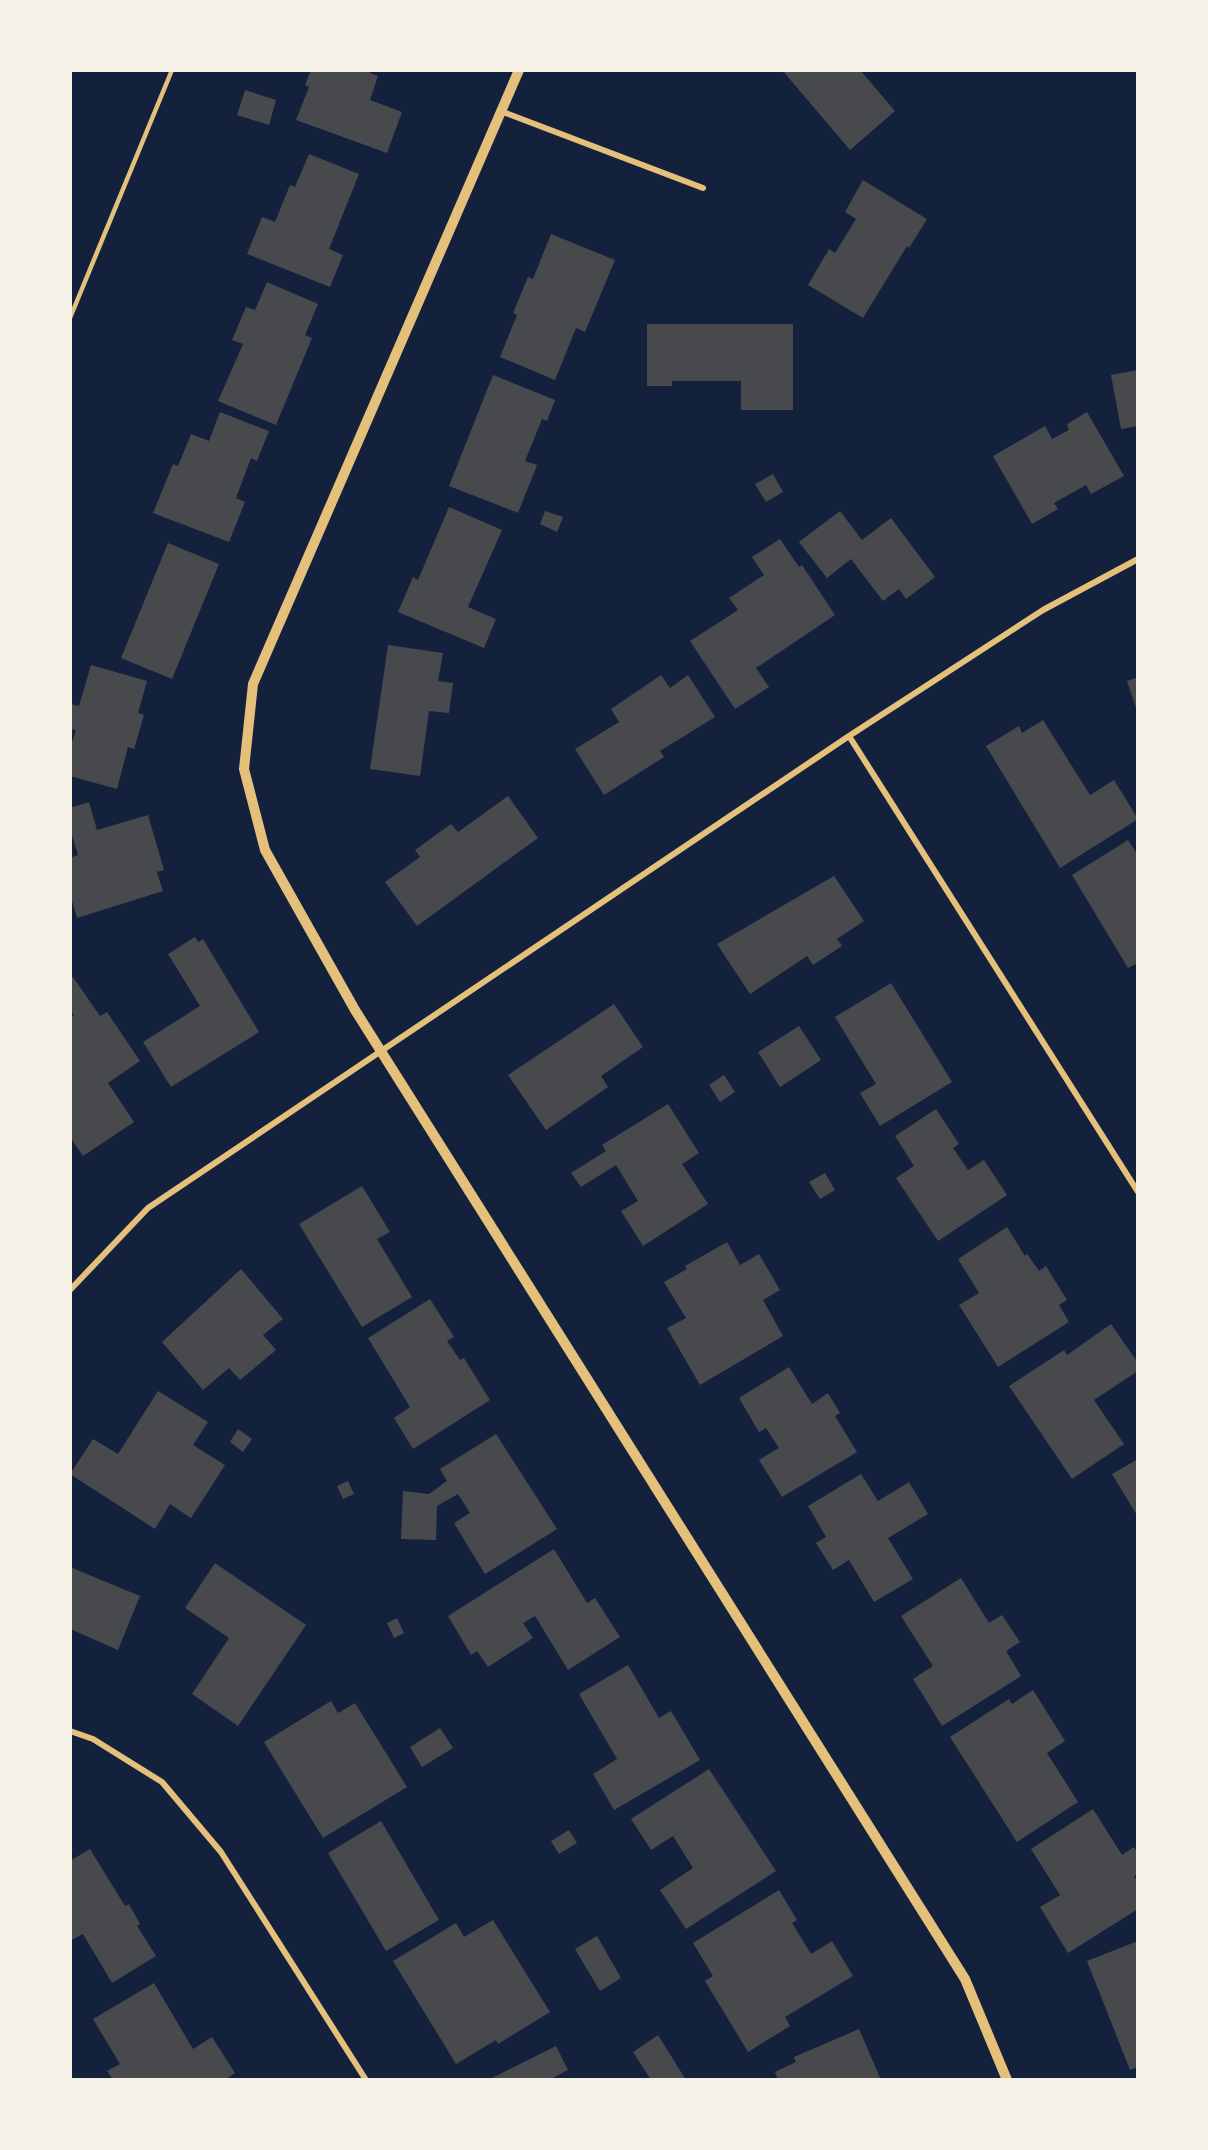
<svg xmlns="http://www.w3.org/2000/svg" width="1208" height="2150" viewBox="0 0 1208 2150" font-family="Ubuntu,sans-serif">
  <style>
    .building { fill: #48494c }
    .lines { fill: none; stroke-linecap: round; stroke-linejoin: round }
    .service { stroke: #e5c07b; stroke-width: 4.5 }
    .minor { stroke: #e5c07b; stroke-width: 6 }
    .tertiary { stroke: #e5c07b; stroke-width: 10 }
  </style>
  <rect width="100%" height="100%" fill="#14213d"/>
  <path class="building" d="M 311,70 L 371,70 L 370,73 L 378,76 L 370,100 L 402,112 L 387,153 L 296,120 L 309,87 L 305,85 Z
    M 782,70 L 860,70 L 895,111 L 850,150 Z
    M 245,90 L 276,100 L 269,125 L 237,115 Z
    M 309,154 L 359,174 L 329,249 L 343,255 L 330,287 L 247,254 L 262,217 L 275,222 L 290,185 L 295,187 Z
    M 863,180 L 927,219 L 909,248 L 907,246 L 863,318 L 808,285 L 829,249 L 835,253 L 856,219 L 845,212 Z
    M 551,234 L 615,260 L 585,332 L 576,328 L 555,380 L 500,357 L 517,315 L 513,313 L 528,277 L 533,279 Z
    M 267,282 L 318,304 L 305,335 L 312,338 L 276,425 L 218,401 L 243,344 L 232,340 L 246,307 L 255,310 Z
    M 647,324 L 793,324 L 793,410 L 741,410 L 741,381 L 672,381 L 672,386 L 647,386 Z
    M 1138,370 L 1138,426 L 1121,429 L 1111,375 Z
    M 493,375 L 555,400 L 547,421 L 542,419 L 525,461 L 537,465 L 518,513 L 449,486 Z
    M 220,412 L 269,431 L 257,461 L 251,458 L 236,498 L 245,502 L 229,542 L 153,513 L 173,464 L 178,466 L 191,434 L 209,441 Z
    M 1087,412 L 1124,476 L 1091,494 L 1086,485 L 1054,503 L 1058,509 L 1032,524 L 993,456 L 1045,426 L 1052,439 L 1069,430 L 1067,424 Z
    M 773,474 L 783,492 L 766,502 L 755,484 Z
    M 449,507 L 502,530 L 468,607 L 496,619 L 484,648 L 398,612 L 413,577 L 418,580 Z
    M 545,511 L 563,517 L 557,532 L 540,524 Z
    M 840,511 L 862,540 L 891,518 L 935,577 L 906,599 L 899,589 L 883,601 L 851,559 L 827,578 L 799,542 Z
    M 780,539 L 799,567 L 802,565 L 835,615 L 756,668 L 769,687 L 735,709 L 690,641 L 738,610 L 729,598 L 764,575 L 752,557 Z
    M 168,543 L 219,564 L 172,679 L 121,658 Z
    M 388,645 L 443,653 L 438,681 L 453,683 L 449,713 L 429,711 L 420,776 L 370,769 Z
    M 91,665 L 147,681 L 138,713 L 144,715 L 134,749 L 128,747 L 117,789 L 70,776 L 70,748 L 76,730 L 70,729 L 70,704 L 79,706 Z
    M 661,675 L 670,688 L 688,675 L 715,717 L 660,751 L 664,757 L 604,795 L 575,749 L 619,722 L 611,709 Z
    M 1138,677 L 1138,711 L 1137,711 L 1127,681 Z
    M 1043,720 L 1090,795 L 1114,780 L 1138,819 L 1060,868 L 986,746 L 1019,726 L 1022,733 Z
    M 508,796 L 538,838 L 417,926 L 385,882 L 420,857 L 415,850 L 451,824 L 458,832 Z
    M 89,802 L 97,830 L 148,815 L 164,870 L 157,872 L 163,891 L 77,918 L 70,894 L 70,858 L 78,855 L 70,829 L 70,808 Z
    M 1128,840 L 1138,855 L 1138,963 L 1128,968 L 1072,875 Z
    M 834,876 L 864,921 L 837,939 L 842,946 L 813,965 L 807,956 L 750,994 L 717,944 Z
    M 195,937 L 198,942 L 203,939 L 259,1032 L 171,1087 L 143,1042 L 200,1006 L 168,954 Z
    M 73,977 L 100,1016 L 107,1012 L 140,1061 L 108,1083 L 134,1122 L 83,1156 L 70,1137 L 70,1017 L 74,1015 L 70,1010 L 70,978 Z
    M 891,983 L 952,1082 L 880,1126 L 860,1093 L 876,1084 L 835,1017 Z
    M 614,1004 L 643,1047 L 601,1076 L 608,1087 L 546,1130 L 508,1075 Z
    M 799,1026 L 821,1060 L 780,1087 L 758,1052 Z
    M 724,1075 L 735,1092 L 720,1102 L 709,1085 Z
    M 668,1104 L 699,1153 L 682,1164 L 708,1204 L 643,1246 L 621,1211 L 638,1201 L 616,1165 L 581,1187 L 571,1173 L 606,1151 L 602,1145 Z
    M 936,1109 L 959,1144 L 953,1148 L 968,1170 L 984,1160 L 1007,1195 L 938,1241 L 896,1178 L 914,1166 L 895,1136 Z
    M 825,1173 L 835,1190 L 820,1199 L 809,1182 Z
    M 362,1186 L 390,1232 L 377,1239 L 412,1297 L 362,1327 L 299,1224 Z
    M 1007,1227 L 1025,1256 L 1027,1254 L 1039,1271 L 1046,1266 L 1067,1300 L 1059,1305 L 1069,1322 L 998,1367 L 959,1305 L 979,1293 L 958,1259 Z
    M 727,1242 L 740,1265 L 759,1254 L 780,1290 L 763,1300 L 783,1336 L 700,1385 L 667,1328 L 686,1318 L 664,1282 L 687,1269 L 685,1266 Z
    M 241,1269 L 283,1319 L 263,1335 L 276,1350 L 240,1380 L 229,1368 L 203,1390 L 162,1342 Z
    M 430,1299 L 454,1337 L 447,1341 L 460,1360 L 464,1358 L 490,1400 L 413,1449 L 394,1418 L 410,1407 L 368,1338 Z
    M 1111,1324 L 1138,1363 L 1138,1371 L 1094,1400 L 1124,1444 L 1072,1479 L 1009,1386 L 1064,1350 L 1067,1355 Z
    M 789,1367 L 812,1404 L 828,1393 L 840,1413 L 835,1416 L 857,1452 L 782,1497 L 759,1460 L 779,1448 L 766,1428 L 759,1432 L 739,1398 Z
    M 158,1391 L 208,1422 L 193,1445 L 225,1465 L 191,1518 L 170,1504 L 155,1529 L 70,1474 L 93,1439 L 118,1454 Z
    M 238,1429 L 252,1439 L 243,1452 L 230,1442 Z
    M 496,1434 L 557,1529 L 485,1574 L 454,1523 L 470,1513 L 458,1494 L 437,1506 L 436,1540 L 401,1539 L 403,1491 L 429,1494 L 447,1481 L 440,1469 Z
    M 1138,1459 L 1138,1517 L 1112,1474 Z
    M 861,1474 L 878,1501 L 909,1482 L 928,1514 L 888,1538 L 913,1579 L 874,1602 L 849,1560 L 833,1570 L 816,1543 L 826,1537 L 808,1506 Z
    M 348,1481 L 354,1494 L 343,1499 L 337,1486 Z
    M 554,1549 L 587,1603 L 595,1598 L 620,1637 L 568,1670 L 535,1616 L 523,1623 L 533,1638 L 488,1667 L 477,1651 L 471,1655 L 448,1616 Z
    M 215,1563 L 306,1625 L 238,1726 L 192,1694 L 229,1638 L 185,1608 Z
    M 70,1567 L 140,1596 L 118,1650 L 70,1629 Z
    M 961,1578 L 989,1623 L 1002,1615 L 1020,1642 L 1006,1651 L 1021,1676 L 942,1726 L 913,1679 L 933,1666 L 901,1616 Z
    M 397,1618 L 404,1633 L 394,1638 L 387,1623 Z
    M 628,1665 L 659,1718 L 671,1711 L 700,1760 L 614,1810 L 593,1774 L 617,1759 L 579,1694 Z
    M 1033,1690 L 1065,1741 L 1047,1753 L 1078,1802 L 1017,1842 L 950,1737 L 1009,1699 L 1012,1704 Z
    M 331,1701 L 338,1713 L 355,1703 L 407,1787 L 323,1838 L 264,1742 Z
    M 440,1728 L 453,1748 L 422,1767 L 410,1747 Z
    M 709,1769 L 776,1871 L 686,1929 L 660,1890 L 693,1868 L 673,1836 L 651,1850 L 631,1819 Z
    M 1093,1809 L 1122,1855 L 1134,1847 L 1138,1853 L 1138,1874 L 1134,1876 L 1138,1882 L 1138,1909 L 1068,1953 L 1040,1907 L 1060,1895 L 1031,1849 Z
    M 381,1821 L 439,1920 L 386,1951 L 328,1853 Z
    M 569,1830 L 577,1843 L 559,1854 L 551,1841 Z
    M 90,1849 L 125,1906 L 129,1904 L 140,1924 L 137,1926 L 156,1956 L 112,1983 L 83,1934 L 70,1941 L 70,1861 Z
    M 779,1890 L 797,1920 L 792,1923 L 811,1954 L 832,1941 L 853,1976 L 785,2017 L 790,2026 L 748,2052 L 705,1981 L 713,1976 L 693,1943 Z
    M 493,1920 L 550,2012 L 498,2044 L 496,2040 L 456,2064 L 393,1961 L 456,1923 L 464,1937 Z
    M 597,1936 L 621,1978 L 600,1991 L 575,1949 Z
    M 1138,1941 L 1138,2067 L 1130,2070 L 1087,1961 Z
    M 154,1983 L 193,2049 L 212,2037 L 235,2073 L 225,2080 L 113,2080 L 107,2071 L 120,2064 L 93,2019 Z
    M 859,2029 L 881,2080 L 778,2080 L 775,2072 L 796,2062 L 794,2057 Z
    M 658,2035 L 686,2080 L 651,2080 L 633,2052 Z
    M 556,2046 L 568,2070 L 549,2080 L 488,2080 Z"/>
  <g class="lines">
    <path class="service" d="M 70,318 L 172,70"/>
    <path class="minor" d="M 503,112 L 703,188
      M 849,736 L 1138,1192
      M 70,1290 L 148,1208 L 849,736 L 1043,610 L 1138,559
      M 70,1731 L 93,1739 L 162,1782 L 221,1852 L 366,2080"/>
    <path class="tertiary" d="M 519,70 L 253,684 L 244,769 L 265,850 L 355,1010 L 965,1979 L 1007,2080"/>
  </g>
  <rect width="1208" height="2150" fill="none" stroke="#f6f1e7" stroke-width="144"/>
</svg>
